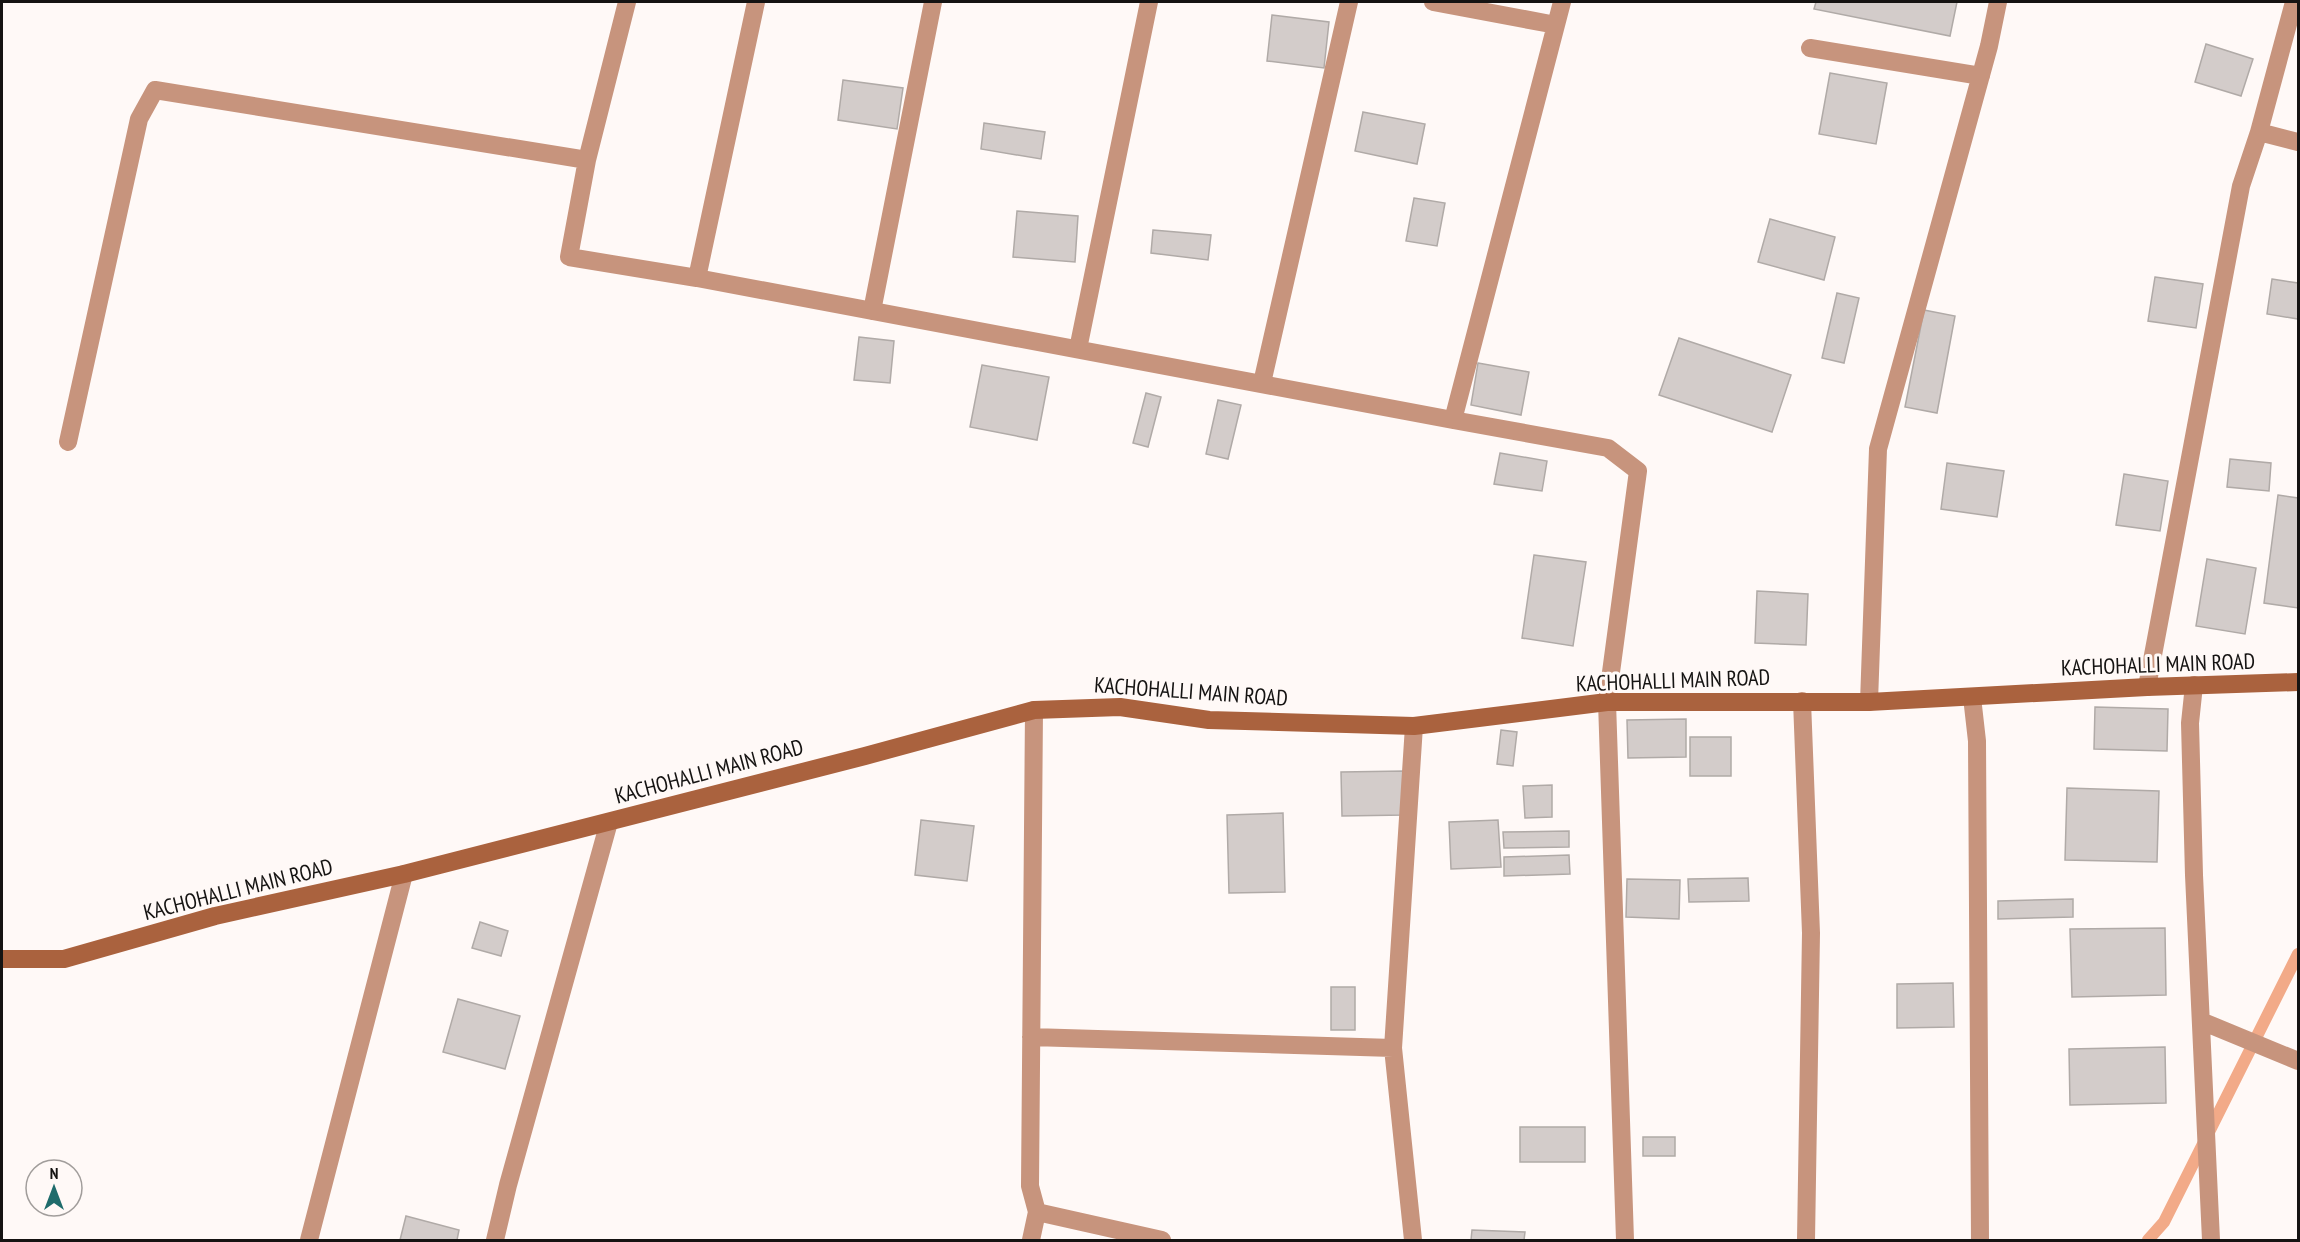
<svg xmlns="http://www.w3.org/2000/svg" width="2300" height="1242" viewBox="0 0 2300 1242" font-family="'PT Sans Narrow',sans-serif">
  <style>
    .lines { fill: none; stroke-linecap: round; stroke-linejoin: round }
    .stream { stroke: #f2aa88; stroke-width: 12 }
    .building { fill: #d3ccca; stroke: #b0aaa7; stroke-width: 1.5 }
    .street { stroke: #c7947d; stroke-width: 18 }
    .secondary { stroke: #aa623e; stroke-width: 18 }
    .labels { text-anchor: middle; stroke-width: 6; stroke-linejoin: round; paint-order: stroke }
    .street-label { font-size: 22px; fill: #151312; stroke: #fff9f7 }
  </style>
  <rect width="100%" height="100%" fill="#fff9f7"/>
  <g class="lines">
    <path class="stream" d="M 2148,1240 L 2164,1222 L 2298,954"/>
  </g>
  <path class="building" d="M 1816,2 L 1957,2 L 1950,36 L 1814,9 Z
    M 1272,15 L 1329,22 L 1324,68 L 1267,61 Z
    M 2206,44 L 2253,59 L 2241,96 L 2195,82 Z
    M 1830,73 L 1887,83 L 1876,144 L 1819,134 Z
    M 843,80 L 903,88 L 897,129 L 838,120 Z
    M 1363,112 L 1425,124 L 1417,164 L 1355,151 Z
    M 984,123 L 1045,132 L 1041,159 L 981,149 Z
    M 1414,198 L 1445,203 L 1437,246 L 1406,241 Z
    M 1017,211 L 1078,216 L 1075,262 L 1013,257 Z
    M 1770,219 L 1835,237 L 1824,280 L 1758,262 Z
    M 1153,230 L 1211,235 L 1208,260 L 1151,253 Z
    M 2155,277 L 2203,284 L 2196,328 L 2148,321 Z
    M 2272,279 L 2298,283 L 2298,319 L 2267,314 Z
    M 1837,293 L 1859,298 L 1844,363 L 1822,358 Z
    M 1924,310 L 1955,316 L 1937,413 L 1905,407 Z
    M 859,337 L 894,341 L 890,383 L 854,380 Z
    M 1679,338 L 1791,375 L 1772,432 L 1659,395 Z
    M 1478,363 L 1529,372 L 1521,415 L 1471,405 Z
    M 982,365 L 1049,377 L 1037,440 L 970,427 Z
    M 1146,393 L 1161,397 L 1148,447 L 1133,443 Z
    M 1218,400 L 1241,405 L 1228,459 L 1206,454 Z
    M 1500,453 L 1547,461 L 1542,491 L 1494,484 Z
    M 2230,459 L 2271,463 L 2269,491 L 2227,487 Z
    M 1947,463 L 2004,471 L 1997,517 L 1941,509 Z
    M 2124,474 L 2168,481 L 2160,531 L 2116,525 Z
    M 2278,495 L 2298,498 L 2298,608 L 2264,603 Z
    M 1534,555 L 1586,562 L 1573,646 L 1522,638 Z
    M 2207,559 L 2256,568 L 2245,634 L 2196,626 Z
    M 1757,591 L 1808,594 L 1806,645 L 1755,643 Z
    M 2095,707 L 2168,709 L 2167,751 L 2094,749 Z
    M 1686,719 L 1686,757 L 1628,758 L 1627,720 Z
    M 1501,730 L 1517,732 L 1513,766 L 1497,764 Z
    M 1690,737 L 1731,737 L 1731,776 L 1690,776 Z
    M 1404,771 L 1405,815 L 1342,816 L 1341,772 Z
    M 1552,785 L 1552,817 L 1525,818 L 1523,786 Z
    M 2067,788 L 2159,791 L 2157,862 L 2065,860 Z
    M 1283,813 L 1285,892 L 1229,893 L 1227,815 Z
    M 921,820 L 974,826 L 967,881 L 915,875 Z
    M 1498,820 L 1501,867 L 1451,869 L 1449,822 Z
    M 1569,831 L 1569,847 L 1504,848 L 1503,832 Z
    M 1569,855 L 1570,874 L 1504,876 L 1504,857 Z
    M 1748,878 L 1749,901 L 1689,902 L 1688,879 Z
    M 1627,879 L 1680,880 L 1679,919 L 1626,917 Z
    M 2073,899 L 2073,917 L 1998,919 L 1998,901 Z
    M 480,922 L 508,931 L 501,956 L 472,948 Z
    M 2165,928 L 2166,995 L 2072,997 L 2070,929 Z
    M 1953,983 L 1954,1027 L 1897,1028 L 1897,984 Z
    M 1331,987 L 1355,987 L 1355,1030 L 1331,1030 Z
    M 458,999 L 520,1016 L 505,1069 L 443,1052 Z
    M 2165,1047 L 2166,1103 L 2070,1105 L 2069,1049 Z
    M 1520,1127 L 1585,1127 L 1585,1162 L 1520,1162 Z
    M 1643,1137 L 1675,1137 L 1675,1156 L 1643,1156 Z
    M 406,1216 L 459,1230 L 457,1240 L 400,1240 Z
    M 1472,1230 L 1525,1232 L 1524,1240 L 1471,1240 Z"/>
  <g class="lines">
    <path class="street" d="M 627,2 L 587,160 L 569,257 L 697,278 L 1453,420 L 1562,2
      M 1433,2 L 1556,25
      M 1810,48 L 1981,76
      M 2259,132 L 2298,142
      M 697,278 L 756,2
      M 872,311 L 933,2
      M 1078,349 L 1149,2
      M 1262,383 L 1349,2
      M 1453,420 L 1608,448 L 1638,471 L 1607,702 L 1625,1240
      M 68,442 L 139,119 L 155,90 L 587,160
      M 2194,685 L 2190,723 L 2194,875 L 2211,1240
      M 2147,687 L 2241,186 L 2259,132 L 2294,2
      M 1972,697 L 1977,741 L 1980,1240
      M 1802,701 L 1811,933 L 1806,1240
      M 1869,702 L 1878,449 L 1989,46 L 1998,2
      M 2201,1021 L 2298,1061
      M 1031,1037 L 1393,1048
      M 1037,1212 L 1162,1240
      M 309,1240 L 404,874
      M 495,1240 L 508,1185 L 609,822
      M 1031,1240 L 1037,1212 L 1030,1186 L 1034,710
      M 1413,1240 L 1393,1048 L 1414,726"/>
    <path class="secondary" d="M 2,959 L 64,959 L 215,916 L 404,874 L 865,756 L 1034,710 L 1120,707 L 1209,720 L 1414,726 L 1607,702 L 1869,702 L 2147,687 L 2298,682"/>
  </g>
  <g class="labels">
    <g class="street-label">
      <text transform="translate(2158 664) rotate(-2)" y="8">KACHOHALLI MAIN ROAD</text>
      <text transform="translate(1673 680) rotate(-2)" y="8">KACHOHALLI MAIN ROAD</text>
      <text transform="translate(1191 691) rotate(4)" y="8">KACHOHALLI MAIN ROAD</text>
      <text transform="translate(709 771) rotate(-15)" y="8">KACHOHALLI MAIN ROAD</text>
      <text transform="translate(238 889) rotate(-14)" y="8">KACHOHALLI MAIN ROAD</text>
    </g>
  </g>
  <rect width="2300" height="1242" fill="none" stroke="#151312" stroke-width="6"/>
  <g transform="translate(54 1188)"><circle r="28" fill="#fff9f7" stroke="#a19d9b" stroke-width="1.5"/>
  <path d="M0-4.5L10 22L0 15L-10 22Z" fill="#1f6c6c"/>
  <text y="-9" font-size="16" font-weight="bold" text-anchor="middle" fill="#151312">N</text>
  </g>
</svg>
